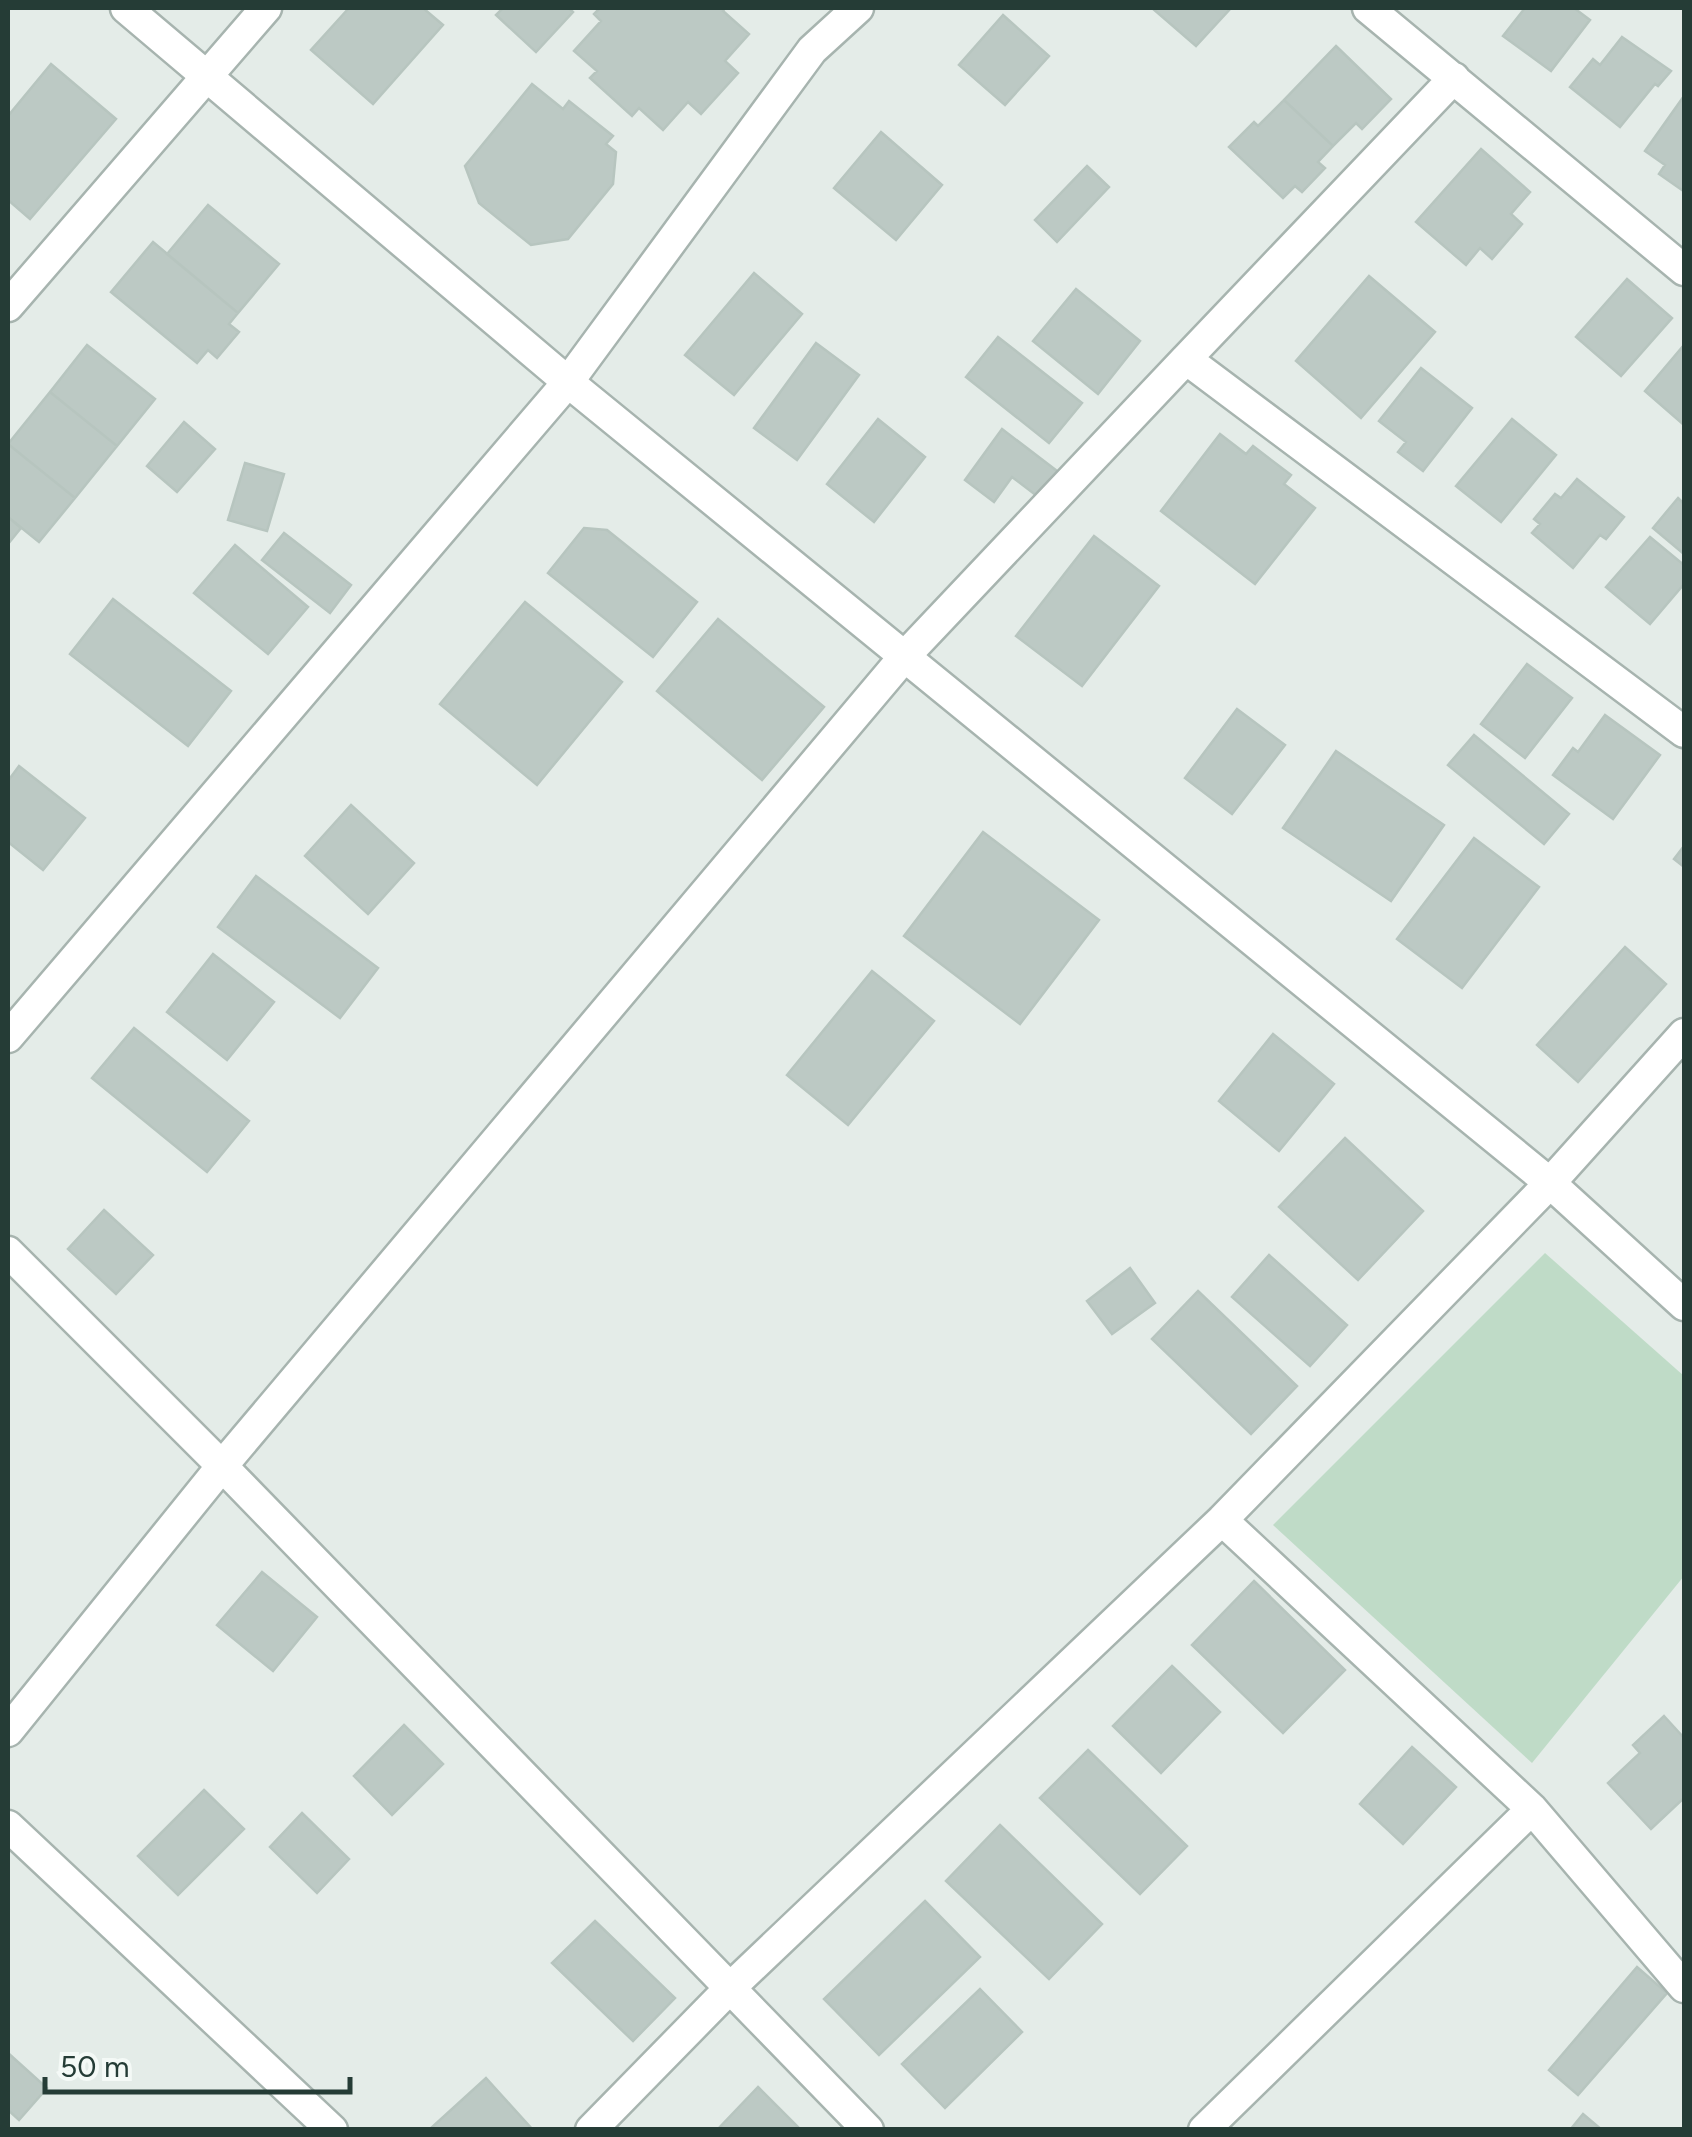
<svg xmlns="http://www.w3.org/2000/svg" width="1692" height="2137" viewBox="0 0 1692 2137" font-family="Figtree,sans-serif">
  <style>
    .green { fill: #bfdbc7 }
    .building { fill: #bcc9c4; stroke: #b7c5bf; stroke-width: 2.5 }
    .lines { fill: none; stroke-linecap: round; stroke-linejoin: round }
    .minor-casing { stroke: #a7b4af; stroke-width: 35 }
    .tertiary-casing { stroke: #a7b4af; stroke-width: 35 }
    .minor { stroke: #fff; stroke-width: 30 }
    .tertiary { stroke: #fff; stroke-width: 30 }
  </style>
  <rect width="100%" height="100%" fill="#e4ece8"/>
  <path class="green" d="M 1545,1253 L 1684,1376 L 1684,1576 L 1532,1763 L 1273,1525 Z"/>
  <path class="building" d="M 349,8 L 423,8 L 443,25 L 373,104 L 311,50 Z
    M 503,8 L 569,8 L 573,12 L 536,52 L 496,15 Z
    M 600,8 L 725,8 L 723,11 L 749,34 L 725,61 L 738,73 L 701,114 L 688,102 L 663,130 L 639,108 L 632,116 L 590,78 L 597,71 L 574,51 L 601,21 L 594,14 Z
    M 1152,8 L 1231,8 L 1196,46 Z
    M 1525,8 L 1574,8 L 1590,20 L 1551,71 L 1503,36 Z
    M 1003,15 L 1049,56 L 1005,105 L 959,65 Z
    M 1622,37 L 1671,71 L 1658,86 L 1655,84 L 1620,127 L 1570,87 L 1593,59 L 1600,65 Z
    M 1336,46 L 1391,99 L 1362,129 L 1356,123 L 1333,146 L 1284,100 Z
    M 51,64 L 116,119 L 30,219 L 8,200 L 8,116 Z
    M 532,84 L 563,109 L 569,101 L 613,136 L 606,144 L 616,152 L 613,184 L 568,239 L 531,245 L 479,203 L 465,166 Z
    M 1684,96 L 1684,187 L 1682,190 L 1659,174 L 1665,165 L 1645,151 Z
    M 1284,100 L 1333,146 L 1318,162 L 1325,168 L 1302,192 L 1295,186 L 1283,198 L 1229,147 L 1254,122 L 1258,126 Z
    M 881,132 L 942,185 L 896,240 L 834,188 Z
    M 1481,149 L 1530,192 L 1511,214 L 1522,224 L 1492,259 L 1480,248 L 1466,265 L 1416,222 Z
    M 1087,166 L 1109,187 L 1057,242 L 1035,220 Z
    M 208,205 L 279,264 L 238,313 L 167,254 Z
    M 153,242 L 238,313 L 229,324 L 239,332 L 217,358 L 208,350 L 197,363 L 111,292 Z
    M 754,273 L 802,314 L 734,395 L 685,355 Z
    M 1369,276 L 1435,332 L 1361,418 L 1296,361 Z
    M 1627,279 L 1672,318 L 1621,376 L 1576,337 Z
    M 1076,289 L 1140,341 L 1098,394 L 1033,341 Z
    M 998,337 L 1082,403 L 1049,443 L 966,377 Z
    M 816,343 L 859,375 L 797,460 L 754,428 Z
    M 87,345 L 155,399 L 117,446 L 50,392 Z
    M 1684,345 L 1684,425 L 1645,391 Z
    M 1421,368 L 1472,408 L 1423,471 L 1398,452 L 1406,442 L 1379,421 Z
    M 50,392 L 117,446 L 75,498 L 8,444 Z
    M 878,419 L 925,457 L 874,522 L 827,484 Z
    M 1512,419 L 1556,455 L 1501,522 L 1456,486 Z
    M 184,422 L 215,449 L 177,492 L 147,466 Z
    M 1002,429 L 1061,474 L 1041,499 L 1012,477 L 994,502 L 965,480 Z
    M 1220,434 L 1246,454 L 1253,446 L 1291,475 L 1284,484 L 1315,508 L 1255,584 L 1161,511 Z
    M 8,444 L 75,498 L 39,542 L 8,517 Z
    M 245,463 L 284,474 L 267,531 L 228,520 Z
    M 1577,479 L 1624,517 L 1606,539 L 1600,535 L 1573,568 L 1532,533 L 1540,524 L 1534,519 L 1555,494 L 1561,498 Z
    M 1678,498 L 1684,504 L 1684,554 L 1653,528 Z
    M 8,517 L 21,528 L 8,544 Z
    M 584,528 L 607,530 L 697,602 L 653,657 L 548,573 Z
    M 284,533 L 351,585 L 330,613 L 262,560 Z
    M 1094,536 L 1159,586 L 1082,686 L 1016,636 Z
    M 1650,537 L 1684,565 L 1684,584 L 1650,624 L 1606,587 Z
    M 235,545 L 308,607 L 268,654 L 194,593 Z
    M 113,599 L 231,691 L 188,746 L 70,654 Z
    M 525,602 L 622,682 L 537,785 L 440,704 Z
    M 718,619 L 824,707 L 762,780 L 657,691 Z
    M 1527,664 L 1572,698 L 1525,758 L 1481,724 Z
    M 1237,709 L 1285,745 L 1232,814 L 1185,778 Z
    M 1605,715 L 1660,755 L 1613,819 L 1553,775 L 1573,748 L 1578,752 Z
    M 1474,735 L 1569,814 L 1544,844 L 1448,765 Z
    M 1336,751 L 1444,825 L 1391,901 L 1283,828 Z
    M 19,766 L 85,818 L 43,870 L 8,842 L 8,781 Z
    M 351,805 L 414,863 L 368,914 L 305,856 Z
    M 983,832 L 1099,920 L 1020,1024 L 904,936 Z
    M 1474,838 L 1539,887 L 1462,988 L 1397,939 Z
    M 1684,846 L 1684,867 L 1674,859 Z
    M 256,876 L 378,968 L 340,1018 L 218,927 Z
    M 1625,947 L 1666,984 L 1578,1082 L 1537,1045 Z
    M 213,954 L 274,1002 L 227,1060 L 167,1012 Z
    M 872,971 L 934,1021 L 848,1125 L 787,1075 Z
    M 134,1028 L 249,1121 L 207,1172 L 92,1078 Z
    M 1273,1034 L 1334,1084 L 1279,1151 L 1219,1101 Z
    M 1345,1138 L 1423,1211 L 1358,1280 L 1279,1207 Z
    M 104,1210 L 153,1255 L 116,1294 L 68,1249 Z
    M 1269,1255 L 1347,1325 L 1310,1366 L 1232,1297 Z
    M 1130,1268 L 1155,1303 L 1112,1334 L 1087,1301 Z
    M 1198,1291 L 1297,1386 L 1251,1434 L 1152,1339 Z
    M 262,1572 L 317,1617 L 273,1671 L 217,1625 Z
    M 1254,1581 L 1345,1670 L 1283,1733 L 1192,1645 Z
    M 1172,1666 L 1220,1712 L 1161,1773 L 1113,1726 Z
    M 1664,1716 L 1684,1738 L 1684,1798 L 1651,1829 L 1608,1783 L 1640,1753 L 1633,1745 Z
    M 404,1725 L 443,1764 L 392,1815 L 354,1776 Z
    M 1412,1747 L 1456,1787 L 1403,1844 L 1360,1804 Z
    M 1088,1750 L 1187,1846 L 1140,1894 L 1040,1798 Z
    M 204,1790 L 244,1829 L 178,1895 L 138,1856 Z
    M 302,1813 L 349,1859 L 317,1893 L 270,1847 Z
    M 1000,1825 L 1102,1924 L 1049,1979 L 946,1881 Z
    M 925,1901 L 980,1957 L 879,2055 L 824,1999 Z
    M 595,1921 L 675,1998 L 633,2041 L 552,1963 Z
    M 1637,1967 L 1667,1993 L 1578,2095 L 1549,2070 Z
    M 980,1989 L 1022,2032 L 945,2108 L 902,2064 Z
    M 8,2053 L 47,2088 L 19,2120 L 8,2110 Z
    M 486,2078 L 533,2130 L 433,2130 L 431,2128 Z
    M 758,2087 L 801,2130 L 717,2130 Z
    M 1583,2114 L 1602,2130 L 1570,2130 Z"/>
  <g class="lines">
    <defs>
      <path id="minor" d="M 1368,8 L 1684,270
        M 8,306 L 266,8
        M 1186,359 L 1454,78
        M 568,382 L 812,50 L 858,8
        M 8,1252 L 222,1466 L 868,2130
        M 1222,1520 L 1532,1809 L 1684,1987
        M 8,1731 L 222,1466 L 904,657 L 1186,359 L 1684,732
        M 8,1826 L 332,2130
        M 591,2130 L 730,1988 L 1222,1520 L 1550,1183 L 1684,1034
        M 1204,2130 L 1532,1809"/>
      <path id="tertiary" d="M 126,8 L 568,382 L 1550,1183 L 1684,1305
        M 8,1037 L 568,382"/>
    </defs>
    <use href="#minor" class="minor-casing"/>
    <use href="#tertiary" class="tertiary-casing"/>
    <use href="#minor" class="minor"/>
    <use href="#tertiary" class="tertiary"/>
  </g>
  <rect width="1692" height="2137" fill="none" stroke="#253c36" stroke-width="20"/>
  <path d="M45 2077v15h305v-15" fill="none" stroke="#253c36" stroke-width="5"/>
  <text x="60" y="2077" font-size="30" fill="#253c36" stroke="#f4f9f6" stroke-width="8" paint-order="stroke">50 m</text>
</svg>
